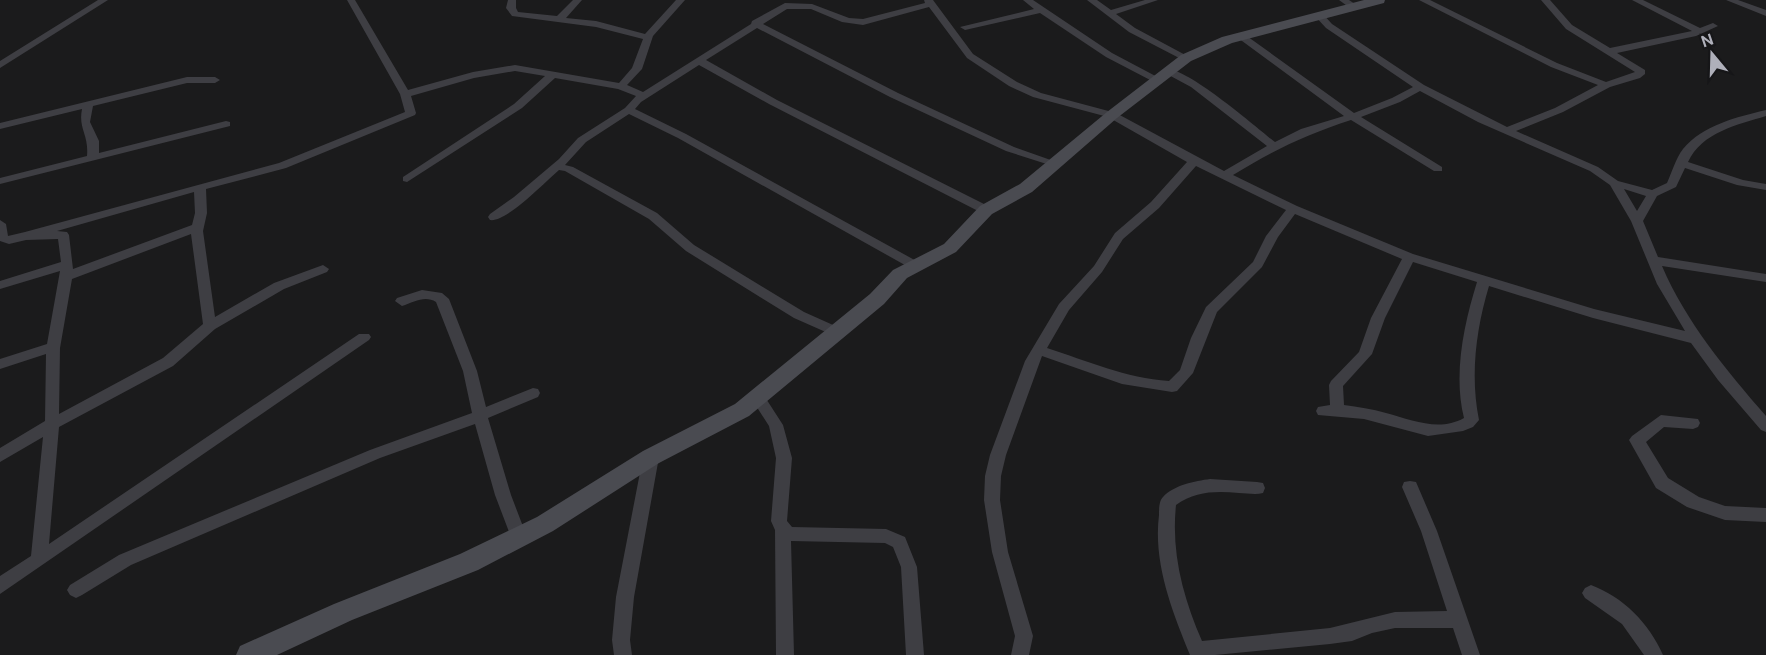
<svg xmlns="http://www.w3.org/2000/svg" width="1766" height="655" viewBox="0 0 1766 655" font-family="'DM Sans',sans-serif">
  <style>
    .lines { fill: none; stroke-linecap: round; stroke-linejoin: round }
    .street { fill: #3e3e43; fill-rule: evenodd }
    .secondary { fill: #4a4b51; fill-rule: evenodd }
  </style>
  <rect width="100%" height="100%" fill="#1b1b1c"/>
  <g class="lines">
    <path class="street" d="M 98,0 L 108,0 L 0,68 L 0,61 Z
      M 347,0 L 355,0 L 408,90 L 473,72 L 515,65 L 619,83 L 632,68 L 643,39 L 596,27 L 512,16 L 506,8 L 508,0 L 516,0 L 516,8 L 518,12 L 557,16 L 573,0 L 582,0 L 566,18 L 596,21 L 645,34 L 676,0 L 685,0 L 653,36 L 642,69 L 627,85 L 643,92 L 751,24 L 752,21 L 785,3 L 812,4 L 849,18 L 863,19 L 925,3 L 924,0 L 933,0 L 973,54 L 1017,82 L 1041,93 L 1116,113 L 1224,171 L 1267,146 L 1191,87 L 1165,73 L 1165,69 C 1186,66 1256,127 1275,142 L 1301,129 L 1344,116 L 1238,38 L 1238,34 L 1244,34 L 1354,113 L 1392,98 L 1413,87 L 1326,28 L 1314,15 L 1322,13 L 1332,24 L 1424,85 L 1507,127 L 1555,108 L 1598,85 L 1551,67 L 1419,0 L 1430,0 L 1557,63 L 1606,82 L 1635,72 L 1566,29 L 1541,0 L 1550,0 L 1572,25 L 1610,48 L 1692,31 L 1632,0 L 1643,0 L 1700,28 L 1713,23 L 1718,26 L 1696,36 L 1617,53 L 1645,70 L 1645,74 L 1640,78 L 1610,87 L 1563,112 L 1516,131 L 1598,167 L 1618,181 L 1652,190 L 1667,183 C 1672,172 1676,158 1683,149 C 1703,125 1737,117 1766,110 L 1766,116 C 1737,125 1702,132 1688,162 L 1743,180 L 1766,184 L 1766,190 L 1737,185 L 1685,168 L 1676,187 L 1657,196 L 1643,221 L 1658,257 L 1766,274 L 1766,282 L 1662,266 C 1686,322 1726,370 1766,416 L 1766,432 L 1761,430 L 1718,380 L 1691,343 L 1593,318 L 1489,286 C 1476,329 1470,376 1479,420 L 1473,427 L 1463,431 L 1428,436 L 1364,419 L 1318,415 L 1316,411 L 1318,407 L 1330,405 L 1329,385 L 1331,381 L 1359,352 L 1371,318 L 1402,259 L 1295,214 L 1278,237 L 1262,267 L 1217,312 L 1193,373 L 1177,391 L 1172,392 L 1122,384 L 1042,356 L 1006,455 L 1001,476 L 1000,500 L 1008,552 L 1033,636 L 1029,655 L 1011,655 L 1015,636 L 992,552 L 984,500 L 985,476 L 990,455 L 1025,361 L 1059,304 L 1094,266 L 1115,233 L 1151,202 L 1187,162 L 1108,117 L 1033,97 L 1009,86 L 967,58 L 929,7 L 863,25 L 842,22 L 811,9 L 787,9 L 763,24 L 898,93 L 1014,147 L 1062,164 L 1056,167 L 1006,151 L 890,97 L 757,28 L 706,60 L 777,100 L 990,207 L 992,210 L 990,213 L 982,213 L 769,104 L 699,65 L 641,102 L 635,109 L 686,134 L 920,263 L 922,266 L 920,269 L 912,269 L 678,138 L 629,114 L 586,142 L 565,165 L 573,167 L 657,213 L 694,245 L 804,312 L 842,329 L 844,332 L 842,335 L 837,337 L 794,318 L 686,251 L 649,219 L 565,171 L 559,170 C 546,181 506,223 490,220 L 488,217 L 490,214 L 514,197 L 559,159 L 578,138 L 625,108 L 636,96 L 618,89 L 555,78 L 522,108 L 407,182 L 403,181 L 403,177 L 514,104 L 545,76 L 515,71 L 474,78 L 411,96 L 416,113 L 415,115 L 286,168 L 206,189 L 207,213 L 203,231 L 215,317 L 274,283 L 323,265 L 329,269 L 327,272 L 284,289 L 215,329 L 173,366 L 59,427 L 49,544 L 359,334 L 369,334 L 371,337 L 369,340 L 0,594 L 0,576 L 31,556 L 43,437 L 0,462 L 0,448 L 45,421 L 46,354 L 0,369 L 0,359 L 47,344 L 60,271 L 0,289 L 0,281 L 61,262 L 58,239 L 26,240 L 9,244 L 0,241 L 0,220 L 6,224 L 8,236 L 25,232 L 279,163 L 405,112 L 400,94 ZM 1420,91 L 1478,122 L 1590,171 L 1610,185 L 1631,221 L 1657,284 L 1685,331 L 1594,309 L 1413,254 L 1297,206 L 1233,175 C 1274,150 1305,135 1351,120 L 1434,171 L 1442,171 L 1442,167 L 1361,117 L 1400,102 ZM 1196,166 L 1286,210 L 1266,236 L 1253,262 L 1206,307 L 1191,338 L 1180,370 L 1169,381 C 1126,378 1087,361 1047,348 L 1069,310 L 1102,272 L 1123,239 L 1159,208 ZM 1624,189 L 1646,196 L 1637,211 ZM 194,192 L 195,213 L 192,225 L 73,269 L 69,235 L 67,232 L 57,231 ZM 191,234 L 203,324 L 163,358 L 59,414 L 60,348 L 72,279 ZM 1413,262 L 1477,282 C 1464,324 1453,374 1464,418 C 1439,432 1412,420 1386,413 C 1372,409 1358,407 1344,405 L 1343,386 L 1372,354 L 1385,318 Z
      M 1023,0 L 1033,0 L 1112,53 L 1163,80 L 1162,82 L 1154,82 L 1106,57 L 1040,13 L 965,30 L 960,27 L 1034,9 Z
      M 1087,0 L 1097,0 L 1111,10 L 1145,0 L 1158,0 L 1116,14 L 1135,28 L 1191,58 L 1183,60 L 1129,32 Z
      M 1339,0 L 1349,0 L 1358,6 L 1350,8 Z
      M 1726,0 L 1738,0 L 1766,10 L 1766,16 Z
      M 187,77 L 215,77 L 220,80 L 215,83 L 187,83 L 93,106 L 90,122 L 99,141 L 99,153 L 226,121 L 230,122 L 230,126 L 0,184 L 0,178 L 87,156 C 89,134 78,129 82,109 L 0,129 L 0,123 Z
      M 422,290 L 442,293 L 449,299 L 477,371 L 486,407 L 533,388 L 538,389 L 540,393 L 538,397 L 488,418 L 511,495 L 527,537 L 525,542 L 519,544 L 513,542 L 511,537 L 495,495 L 475,424 L 380,458 L 131,565 L 82,595 L 76,598 L 70,595 L 67,590 L 70,585 L 119,555 L 370,450 L 472,413 L 463,371 L 436,302 C 425,295 414,302 402,306 L 395,301 L 397,298 Z
      M 758,393 L 763,394 L 783,425 L 792,458 L 787,521 L 792,527 L 886,529 L 905,537 L 917,567 L 924,655 L 906,655 L 901,567 L 893,547 L 885,543 L 791,541 L 794,655 L 776,655 L 775,530 L 771,521 L 776,458 L 769,426 L 751,398 L 753,394 Z
      M 1661,415 L 1698,419 L 1700,423 L 1698,427 L 1693,429 L 1664,427 L 1646,442 L 1668,478 L 1699,497 L 1725,506 L 1766,508 L 1766,522 L 1725,520 L 1687,507 L 1656,488 L 1629,440 L 1632,436 Z
      M 651,451 L 656,453 L 659,457 L 634,597 L 630,640 L 632,655 L 614,655 L 612,640 L 616,597 L 643,457 L 646,453 Z
      M 1210,479 L 1257,482 L 1263,483 L 1265,488 L 1263,493 C 1255,495 1247,493 1239,493 C 1216,491 1195,491 1176,505 C 1171,553 1183,597 1202,641 L 1330,628 L 1395,612 L 1447,611 L 1421,531 L 1402,487 L 1404,482 L 1410,481 L 1416,482 L 1437,531 L 1480,655 L 1462,655 L 1453,628 L 1395,628 L 1372,633 L 1352,641 L 1330,644 L 1215,655 L 1190,655 C 1172,611 1153,563 1159,515 C 1159,509 1159,501 1163,497 C 1174,485 1195,481 1210,479 Z
      M 1591,585 C 1623,597 1649,623 1663,655 L 1644,655 L 1622,624 L 1585,598 L 1582,593 L 1585,588 Z"/>
    <path class="secondary" d="M 1364,0 L 1385,0 L 1384,3 L 1232,43 L 1191,61 L 1117,118 L 1032,192 L 992,214 L 956,252 L 907,278 L 884,304 L 749,416 L 659,463 L 553,531 L 478,570 L 352,620 L 277,655 L 236,655 L 240,646 L 334,604 L 460,554 L 537,517 L 643,451 L 735,404 L 870,294 L 893,270 L 944,244 L 980,206 L 1020,184 L 1107,112 L 1181,55 L 1222,37 Z"/>
  </g>
  <g transform="translate(1712 54) rotate(341)" stroke="#161618" stroke-width="4.5" paint-order="stroke">
  <path d="M0-4.5L10 22L0 15L-10 22Z" fill="#afb0ba"/>
  <text y="-9" font-size="16" font-weight="bold" text-anchor="middle" fill="#afb0ba">N</text>
  </g>
</svg>
